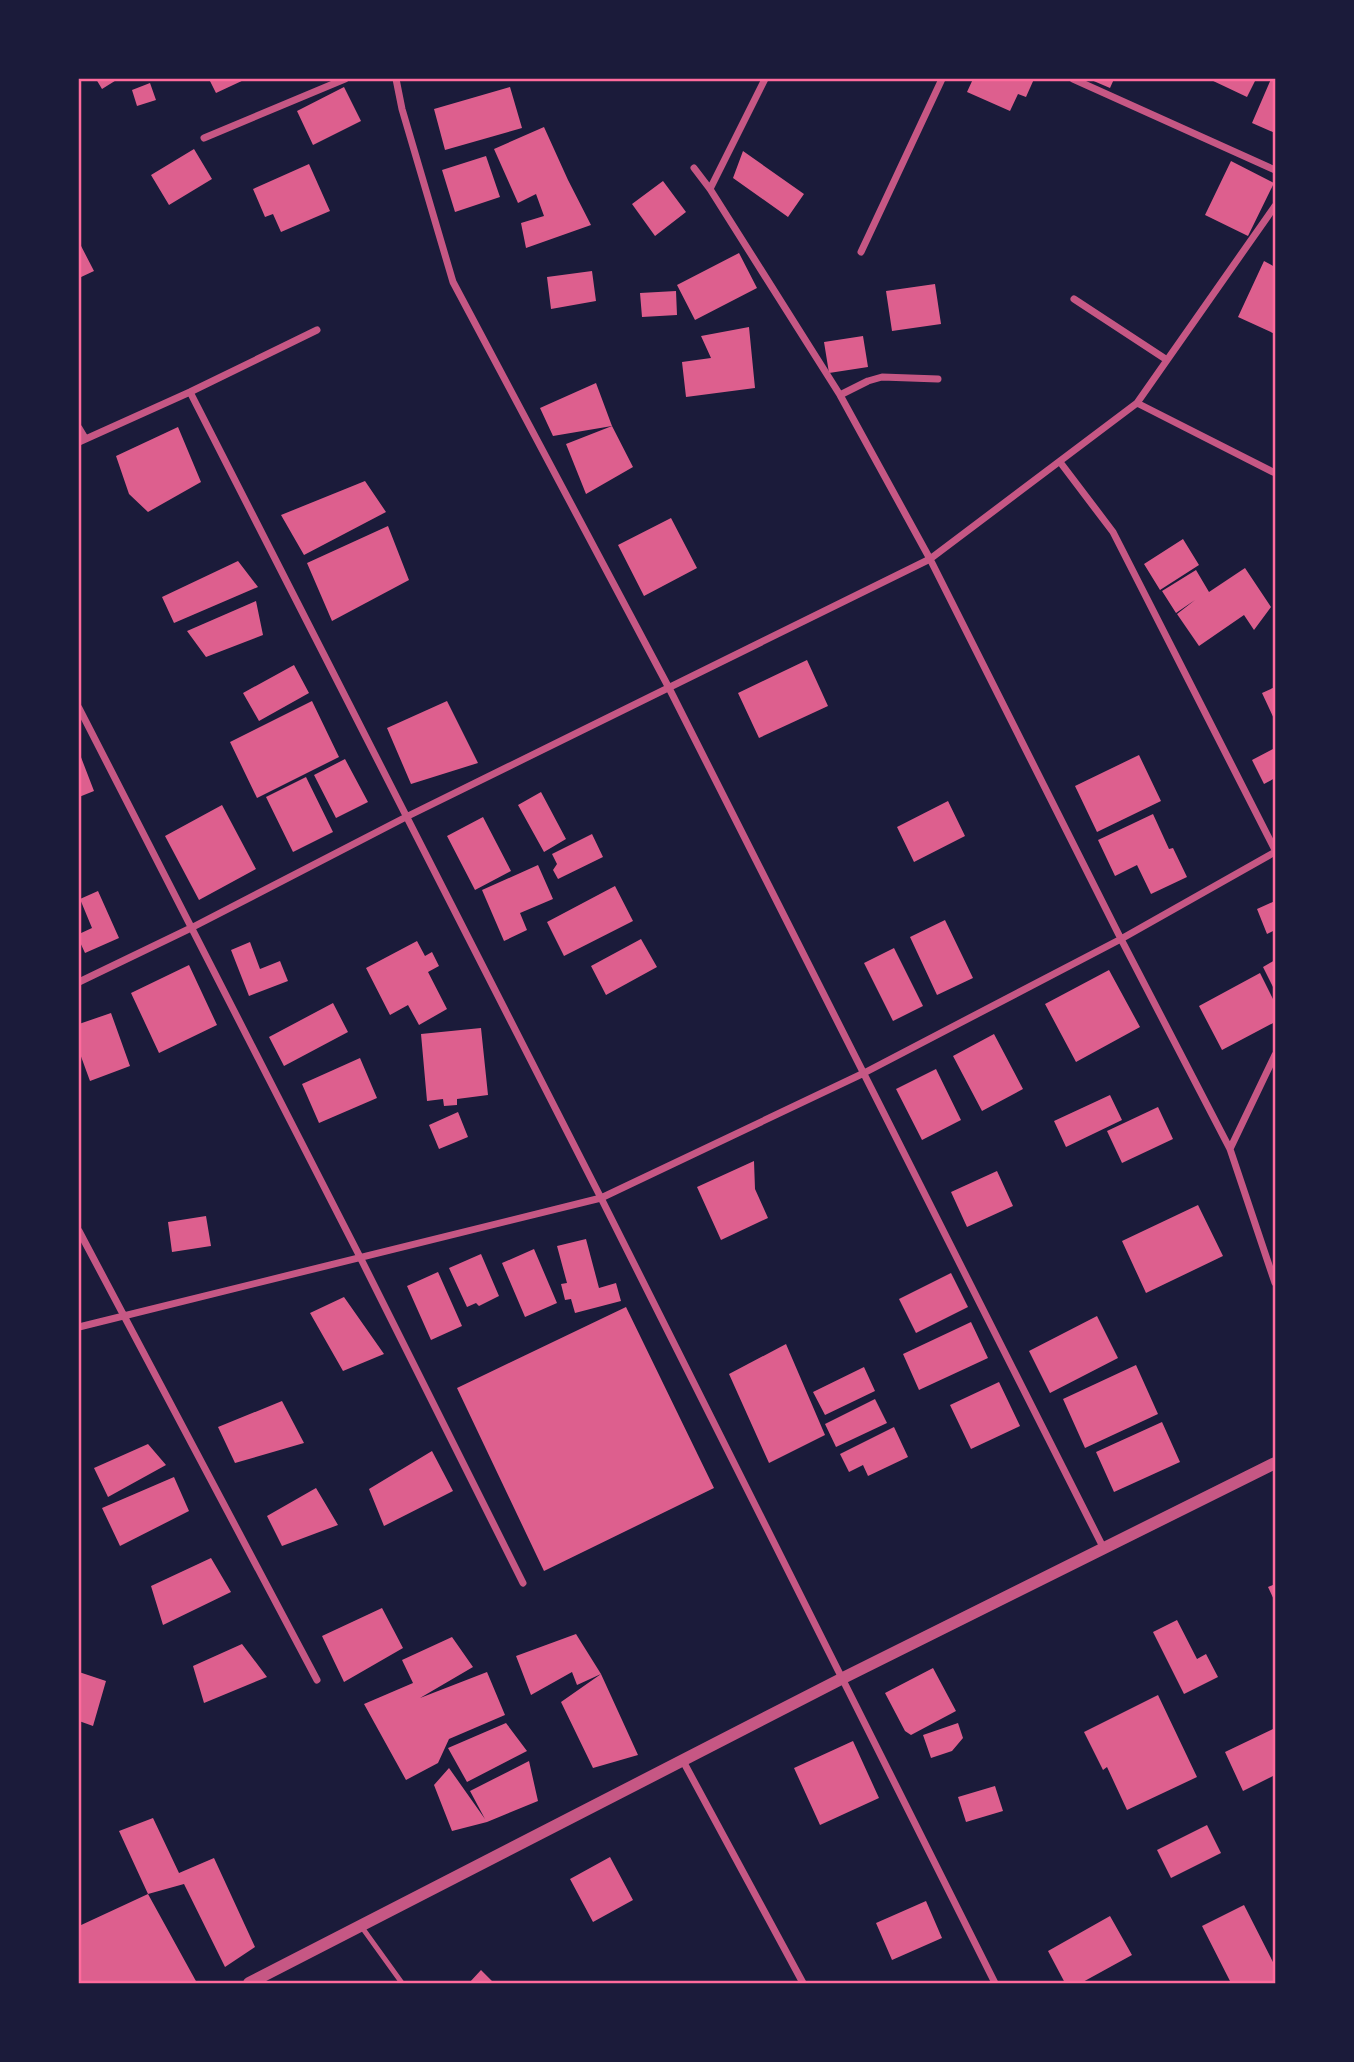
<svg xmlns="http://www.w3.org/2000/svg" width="1354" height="2062" viewBox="0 0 1354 2062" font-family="'PT Sans Narrow',sans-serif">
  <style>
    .building { fill: #dd5f8e }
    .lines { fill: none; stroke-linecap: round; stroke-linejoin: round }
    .service { stroke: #c65784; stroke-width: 5 }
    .minor { stroke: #c65784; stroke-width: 7 }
    .tertiary { stroke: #c65784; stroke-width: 12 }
    .neatline { fill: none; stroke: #ff6b9d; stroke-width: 2.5 }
  </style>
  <rect width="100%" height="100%" fill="#1b1b3a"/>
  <path class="building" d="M 96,79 L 118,79 L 102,89 Z
    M 209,79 L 246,79 L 216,93 Z
    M 973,79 L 1034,79 L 1026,97 L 1018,94 L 1010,111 L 967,92 Z
    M 1089,79 L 1114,79 L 1110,88 Z
    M 1209,79 L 1256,79 L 1247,97 Z
    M 1271,79 L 1275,79 L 1275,133 L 1252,123 Z
    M 150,83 L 156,100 L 137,106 L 132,90 Z
    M 344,87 L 361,121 L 313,145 L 297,111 Z
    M 510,87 L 522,128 L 445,150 L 434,109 Z
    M 544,127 L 568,180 L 591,225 L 526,248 L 521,223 L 544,216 L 536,194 L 518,203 L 494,149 Z
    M 194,149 L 212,179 L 169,205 L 151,175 Z
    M 743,151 L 804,194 L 788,217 L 733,178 Z
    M 486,156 L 500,197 L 455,212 L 442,170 Z
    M 1231,161 L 1274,183 L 1248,236 L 1205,215 Z
    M 309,164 L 330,211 L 281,232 L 273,214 L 265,217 L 253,189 Z
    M 663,181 L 686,212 L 655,236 L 632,204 Z
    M 79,242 L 94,271 L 79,278 Z
    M 739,253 L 757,288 L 695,320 L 677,285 Z
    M 1264,261 L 1275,267 L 1275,334 L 1238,317 Z
    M 592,271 L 596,301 L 551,309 L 547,277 Z
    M 935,284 L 941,324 L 892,331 L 886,291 Z
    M 676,291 L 677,315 L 642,317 L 640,293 Z
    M 749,327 L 755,388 L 686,397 L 682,362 L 711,358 L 701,336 Z
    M 863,336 L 868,367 L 829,373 L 824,342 Z
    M 596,383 L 612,426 L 633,467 L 586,494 L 566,444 L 612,426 L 553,436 L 540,408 Z
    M 178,427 L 201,482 L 148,512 L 129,494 L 116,456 Z
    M 365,481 L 386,512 L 304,555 L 281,515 Z
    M 671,518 L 697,568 L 644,596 L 618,545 Z
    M 388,526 L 409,580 L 332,621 L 307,563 Z
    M 1183,539 L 1199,565 L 1160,590 L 1144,564 Z
    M 238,561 L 258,587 L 174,623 L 162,597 Z
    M 1245,568 L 1271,607 L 1254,630 L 1244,615 L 1199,646 L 1177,614 L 1195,600 L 1176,613 L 1162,591 L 1196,570 L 1209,592 Z
    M 256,601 L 263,635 L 206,657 L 187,631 Z
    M 807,660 L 828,706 L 759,738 L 738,693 Z
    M 294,665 L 309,693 L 259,721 L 243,693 Z
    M 1275,687 L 1275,721 L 1262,693 Z
    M 312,701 L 339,757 L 257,798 L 230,742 Z
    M 447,701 L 478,763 L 411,784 L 387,728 Z
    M 1275,748 L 1275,778 L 1264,784 L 1252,760 Z
    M 79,752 L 94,791 L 79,797 Z
    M 1139,755 L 1161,801 L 1097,832 L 1075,786 Z
    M 345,759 L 368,802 L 336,818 L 314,775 Z
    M 306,777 L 333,832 L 293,852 L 266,797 Z
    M 541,792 L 566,839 L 544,852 L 518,805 Z
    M 948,801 L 965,836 L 914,862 L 897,827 Z
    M 222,805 L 256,869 L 199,900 L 165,836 Z
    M 1153,814 L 1169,849 L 1173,848 L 1187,877 L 1151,894 L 1137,865 L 1115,876 L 1098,840 Z
    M 483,817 L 511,871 L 475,890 L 447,836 Z
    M 592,834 L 603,857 L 558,879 L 553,870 L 557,864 L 552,854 Z
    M 538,865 L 553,899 L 520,913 L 527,930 L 504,941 L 482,890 Z
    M 615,886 L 633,921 L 564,956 L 547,922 Z
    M 98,891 L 119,938 L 85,953 L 79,940 L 79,934 L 92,928 L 80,899 Z
    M 1275,901 L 1275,930 L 1267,934 L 1257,909 Z
    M 945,920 L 973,978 L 937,995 L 910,937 Z
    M 641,939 L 657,967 L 606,995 L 591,966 Z
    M 417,941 L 425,956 L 432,952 L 439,966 L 428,972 L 447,1009 L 419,1025 L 408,1005 L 390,1015 L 366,968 Z
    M 250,942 L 260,969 L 280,961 L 288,981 L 249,996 L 231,950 Z
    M 894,948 L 923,1006 L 893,1021 L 864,963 Z
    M 1275,960 L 1275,986 L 1273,987 L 1263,967 Z
    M 189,965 L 217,1025 L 159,1053 L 131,993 Z
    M 1109,970 L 1140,1027 L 1076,1062 L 1045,1004 Z
    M 1260,973 L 1275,1003 L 1275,1022 L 1222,1050 L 1199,1006 Z
    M 333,1003 L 348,1032 L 284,1066 L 269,1037 Z
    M 111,1013 L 130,1066 L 90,1081 L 79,1051 L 79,1024 Z
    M 481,1028 L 488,1095 L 457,1099 L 457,1105 L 444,1106 L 443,1099 L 427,1101 L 421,1034 Z
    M 994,1034 L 1023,1089 L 982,1111 L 953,1056 Z
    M 360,1058 L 377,1098 L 319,1123 L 302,1084 Z
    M 936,1069 L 961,1120 L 922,1140 L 896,1089 Z
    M 1110,1095 L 1122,1120 L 1066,1147 L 1054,1121 Z
    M 1158,1107 L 1173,1139 L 1122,1163 L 1107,1131 Z
    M 458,1112 L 468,1137 L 439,1149 L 429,1125 Z
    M 754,1161 L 755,1189 L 768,1218 L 721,1240 L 697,1187 Z
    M 997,1171 L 1013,1206 L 967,1227 L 951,1192 Z
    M 1198,1205 L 1223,1256 L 1146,1293 L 1122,1241 Z
    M 206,1216 L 211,1246 L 172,1252 L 168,1222 Z
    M 586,1239 L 599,1288 L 616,1283 L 621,1301 L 575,1313 L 571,1299 L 565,1300 L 561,1284 L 567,1283 L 557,1246 Z
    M 534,1249 L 557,1303 L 525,1317 L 502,1263 Z
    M 481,1254 L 499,1296 L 479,1306 L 476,1303 L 467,1307 L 449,1268 Z
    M 438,1272 L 462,1326 L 431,1340 L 407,1286 Z
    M 951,1273 L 968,1307 L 916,1333 L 899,1299 Z
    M 344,1297 L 384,1354 L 343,1371 L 310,1313 Z
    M 626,1307 L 714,1488 L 544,1571 L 457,1388 Z
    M 1097,1316 L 1118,1358 L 1050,1393 L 1029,1351 Z
    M 971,1322 L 988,1358 L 919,1390 L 903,1354 Z
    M 786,1344 L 825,1435 L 769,1463 L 729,1374 Z
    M 1136,1365 L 1158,1414 L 1085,1448 L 1063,1399 Z
    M 864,1367 L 875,1391 L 825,1415 L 813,1392 Z
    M 999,1382 L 1020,1426 L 971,1449 L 950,1405 Z
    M 875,1399 L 887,1423 L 836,1447 L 825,1424 Z
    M 282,1401 L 304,1443 L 235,1463 L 218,1427 Z
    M 1162,1422 L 1180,1462 L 1114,1492 L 1096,1452 Z
    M 894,1427 L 908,1457 L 868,1476 L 863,1465 L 849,1472 L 840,1454 Z
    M 148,1444 L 166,1465 L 108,1497 L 94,1468 Z
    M 432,1451 L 453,1491 L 384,1526 L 369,1489 Z
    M 174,1477 L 189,1511 L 120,1546 L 102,1508 Z
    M 316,1488 L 338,1525 L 282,1546 L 267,1516 Z
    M 211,1558 L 231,1592 L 163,1625 L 151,1586 Z
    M 1275,1584 L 1275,1602 L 1268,1587 Z
    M 382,1608 L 403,1648 L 344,1682 L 322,1636 Z
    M 1177,1620 L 1197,1659 L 1206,1654 L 1218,1677 L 1184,1694 L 1153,1632 Z
    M 576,1634 L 601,1674 L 577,1685 L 572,1672 L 531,1695 L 516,1656 Z
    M 452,1637 L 473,1667 L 420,1698 L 487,1672 L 505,1715 L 449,1739 L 438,1763 L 406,1780 L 364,1704 L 413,1683 L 402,1660 Z
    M 242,1644 L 267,1677 L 204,1703 L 193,1666 Z
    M 933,1668 L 956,1711 L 911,1735 L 905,1731 L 885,1693 Z
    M 79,1672 L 106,1681 L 93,1726 L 79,1721 Z
    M 601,1674 L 638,1755 L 593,1768 L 561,1702 Z
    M 1158,1695 L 1197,1777 L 1127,1810 L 1107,1767 L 1103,1770 L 1084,1732 Z
    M 506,1723 L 527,1751 L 467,1782 L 448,1748 Z
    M 958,1723 L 963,1738 L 952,1751 L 931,1758 L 923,1735 Z
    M 1275,1728 L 1275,1775 L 1243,1791 L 1225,1752 Z
    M 853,1741 L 879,1798 L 820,1825 L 794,1768 Z
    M 529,1761 L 538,1801 L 487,1822 L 452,1831 L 434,1785 L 449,1768 L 485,1819 L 470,1791 Z
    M 995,1786 L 1003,1811 L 966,1822 L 958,1797 Z
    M 153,1818 L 179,1873 L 214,1858 L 255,1947 L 225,1967 L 184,1884 L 148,1894 L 119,1831 Z
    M 1207,1825 L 1221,1853 L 1171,1878 L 1157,1850 Z
    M 610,1857 L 633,1900 L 593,1922 L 570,1879 Z
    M 148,1894 L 197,1983 L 80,1983 L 79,1926 Z
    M 926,1901 L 942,1938 L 892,1960 L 876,1923 Z
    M 1244,1905 L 1275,1966 L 1275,1983 L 1231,1983 L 1202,1926 Z
    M 1110,1916 L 1132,1955 L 1081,1983 L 1065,1983 L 1048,1951 Z
    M 481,1970 L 494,1983 L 469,1983 Z"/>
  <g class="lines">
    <path class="service" d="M 361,1926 L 402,1983"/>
    <path class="minor" d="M 396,79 L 402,109 L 453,282 L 669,688 L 1104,1549
      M 1073,79 L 1275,170
      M 204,138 L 345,79
      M 694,168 L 710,189 L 840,395 L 930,559 L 1121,939 L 1230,1149 L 1275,1283
      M 710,189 L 765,79
      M 861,252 L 942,79
      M 1074,299 L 1167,360
      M 190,392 L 601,1198 L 995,1983
      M 840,395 L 868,381 L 882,377 L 938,379
      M 1137,403 L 1275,473
      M 79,428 L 85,438
      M 79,442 L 190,392 L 317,330
      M 1060,462 L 1113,532 L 1275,850
      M 79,708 L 360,1257 L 523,1583
      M 79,982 L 191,928 L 406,817 L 930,559 L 1137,403 L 1275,206
      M 1230,1149 L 1275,1055
      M 79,1231 L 317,1680
      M 79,1327 L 601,1198 L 864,1073 L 1121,939 L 1275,852
      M 683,1761 L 803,1983"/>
    <path class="tertiary" d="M 249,1983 L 843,1678 L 1275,1463"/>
  </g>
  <rect width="1354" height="2062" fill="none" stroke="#1b1b3a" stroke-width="161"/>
  <rect x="80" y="80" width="1194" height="1902" class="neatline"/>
</svg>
